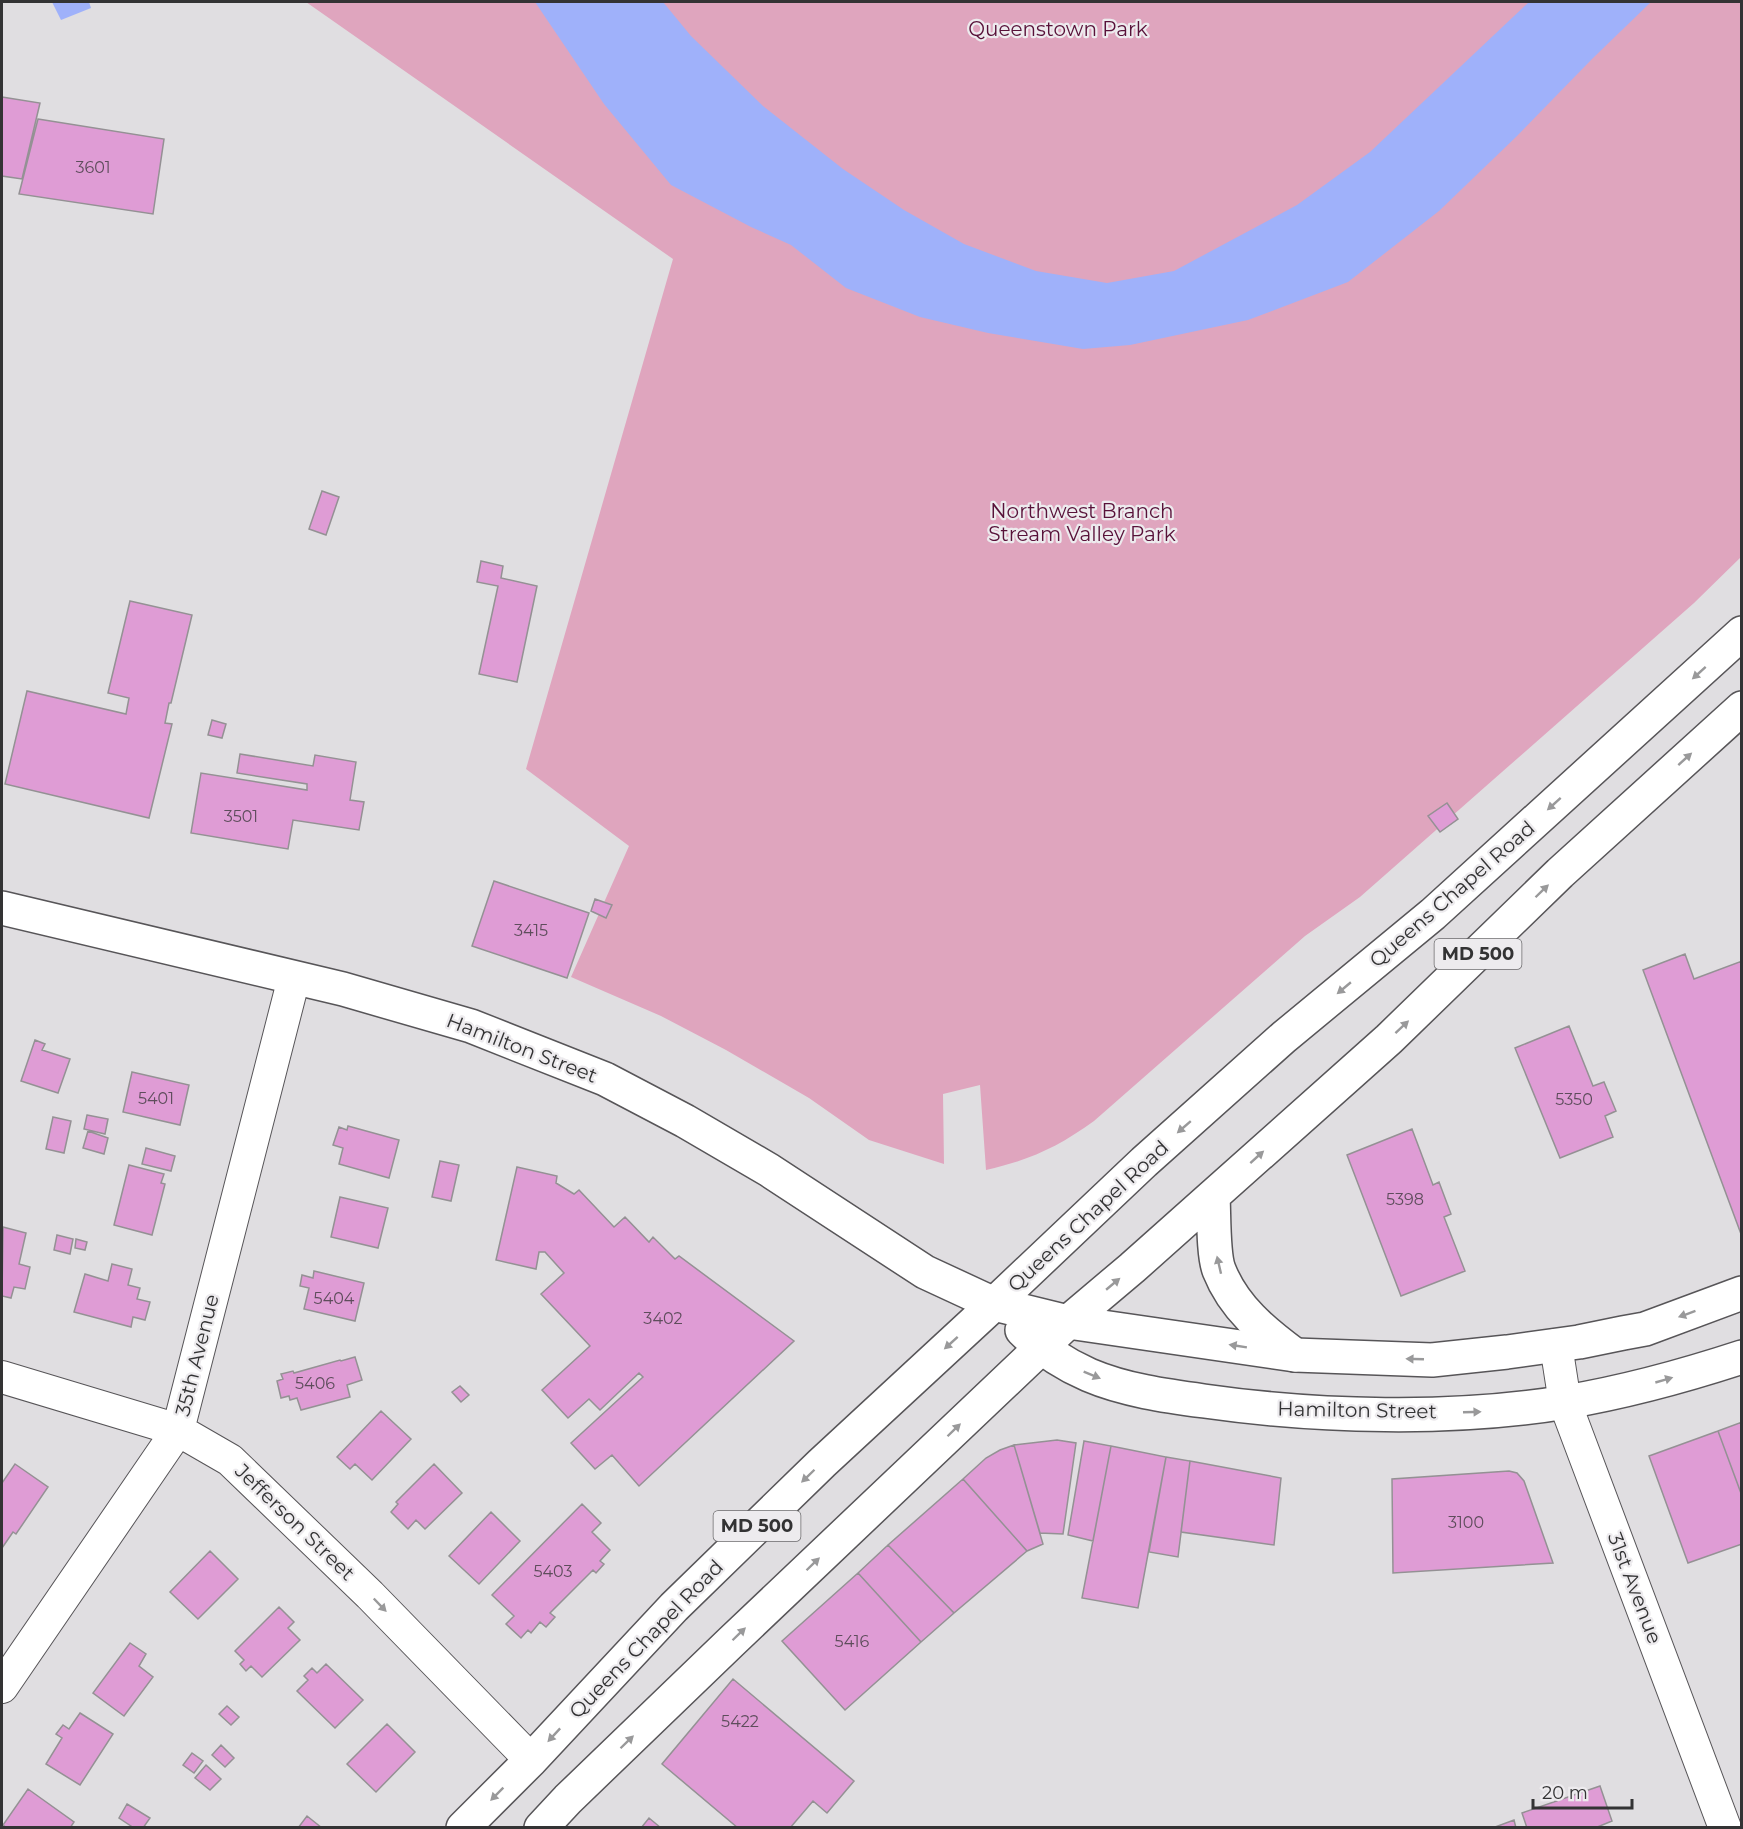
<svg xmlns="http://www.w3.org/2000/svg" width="1743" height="1829" viewBox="0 0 1743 1829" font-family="Montserrat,sans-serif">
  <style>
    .green { fill: #dfa5be }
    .water { fill: #9fb1fa }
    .building { fill: #df9cd5; stroke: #949194; stroke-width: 1.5 }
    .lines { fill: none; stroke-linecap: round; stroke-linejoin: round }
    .street-casing { stroke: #575558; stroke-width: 34 }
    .secondary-casing { stroke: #575558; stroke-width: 36 }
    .primary-casing { stroke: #575558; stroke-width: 36 }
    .street { stroke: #fff; stroke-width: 32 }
    .secondary { stroke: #fff; stroke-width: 33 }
    .primary { stroke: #fff; stroke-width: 33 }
    .oneway { fill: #99999a }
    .labels { text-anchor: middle; stroke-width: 4.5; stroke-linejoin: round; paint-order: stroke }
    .number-label { font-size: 16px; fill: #5e4d5c }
    .shield { fill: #edebee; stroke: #6b6a6c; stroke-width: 1.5 }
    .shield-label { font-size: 18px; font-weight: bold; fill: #333334 }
    .park-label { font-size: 20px; fill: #581139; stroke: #edebee }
    .street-label { font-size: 20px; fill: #333334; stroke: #edebee }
  </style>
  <rect width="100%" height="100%" fill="#e0dee1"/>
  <path class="green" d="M 306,2 L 1741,2 L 1741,557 L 1694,603 L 1360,897 L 1305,936 L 1094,1121 C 1058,1147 1030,1160 986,1170 L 980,1085 L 943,1094 L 944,1164 L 869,1140 L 809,1098 L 726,1050 L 661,1016 L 571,977 L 629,846 L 526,769 L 673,259 Z"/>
  <path class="water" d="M 52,2 L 89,2 L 91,8 L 61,20 Z
    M 535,2 L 663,2 L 691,36 L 763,106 L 843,169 L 904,210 L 964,244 L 1036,271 L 1107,283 L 1174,271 L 1297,205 L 1370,152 L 1529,2 L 1651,2 L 1592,59 L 1517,136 L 1439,211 L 1348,282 L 1248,320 L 1130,345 L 1083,349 L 988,333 L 920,317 L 846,288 L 791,245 L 751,227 L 671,185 L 604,104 Z"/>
  <path class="building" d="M 2,97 L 40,103 L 22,179 L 2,176 Z
    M 38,119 L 164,139 L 153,214 L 19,194 Z
    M 322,491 L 339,497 L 326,535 L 309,529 Z
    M 481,561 L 503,566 L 501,578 L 537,586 L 517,682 L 479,674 L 498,586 L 477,582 Z
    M 130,601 L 192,615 L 171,703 L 169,703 L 165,723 L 172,724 L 149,818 L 5,784 L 27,691 L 126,714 L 129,698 L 108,693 Z
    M 212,720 L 226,724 L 222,738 L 208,735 Z
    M 240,754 L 313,766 L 315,755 L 356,762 L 350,800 L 364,802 L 359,830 L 293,820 L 288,849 L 191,833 L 201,773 L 307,790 L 307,784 L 237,773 Z
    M 1447,803 L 1458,819 L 1440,832 L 1428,816 Z
    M 494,881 L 589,913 L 567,978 L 472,946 Z
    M 595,899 L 612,905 L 606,918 L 591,911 Z
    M 1685,954 L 1694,979 L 1742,961 L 1741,1234 L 1643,970 Z
    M 1569,1026 L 1593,1086 L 1604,1082 L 1616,1111 L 1605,1116 L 1613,1137 L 1560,1158 L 1515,1048 Z
    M 35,1040 L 45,1044 L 42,1050 L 70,1059 L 58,1093 L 21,1081 Z
    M 132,1072 L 189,1085 L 180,1125 L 123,1112 Z
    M 87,1115 L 108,1119 L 105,1134 L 84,1129 Z
    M 53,1117 L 71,1121 L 64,1153 L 46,1149 Z
    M 348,1126 L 399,1140 L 389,1178 L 339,1164 L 343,1148 L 333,1145 L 339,1127 L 347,1130 Z
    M 1412,1129 L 1433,1185 L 1439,1182 L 1451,1214 L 1444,1217 L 1465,1271 L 1401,1296 L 1347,1155 Z
    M 88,1131 L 108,1138 L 104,1154 L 83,1148 Z
    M 146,1148 L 175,1156 L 171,1171 L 142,1164 Z
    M 440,1161 L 459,1165 L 451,1201 L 432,1197 Z
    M 129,1165 L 164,1174 L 161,1183 L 165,1184 L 152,1235 L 114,1225 Z
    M 517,1167 L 557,1176 L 556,1183 L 574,1194 L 579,1190 L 614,1227 L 625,1217 L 649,1242 L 653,1237 L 675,1259 L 679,1256 L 794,1341 L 639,1486 L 612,1455 L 595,1469 L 571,1443 L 643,1377 L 639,1373 L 600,1410 L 589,1399 L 568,1418 L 542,1390 L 590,1346 L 541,1294 L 564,1273 L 545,1252 L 539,1252 L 536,1269 L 496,1260 Z
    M 340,1197 L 388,1208 L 378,1248 L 331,1237 Z
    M 3,1227 L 26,1233 L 19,1264 L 30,1267 L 25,1289 L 14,1287 L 11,1298 L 2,1296 Z
    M 57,1235 L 73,1239 L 70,1254 L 54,1250 Z
    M 76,1239 L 87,1242 L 85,1250 L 75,1248 Z
    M 112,1264 L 132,1269 L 128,1285 L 140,1288 L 137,1299 L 150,1302 L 145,1320 L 133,1317 L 131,1327 L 74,1312 L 85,1274 L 108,1281 Z
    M 314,1271 L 364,1283 L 355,1321 L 304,1309 L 309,1288 L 300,1286 L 302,1275 L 313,1278 Z
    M 355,1357 L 362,1380 L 347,1385 L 350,1397 L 301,1410 L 297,1398 L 290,1400 L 289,1396 L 281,1398 L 277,1381 L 283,1379 L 281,1374 L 293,1371 L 294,1373 L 340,1360 L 341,1361 Z
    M 460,1386 L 469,1395 L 461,1402 L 452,1392 Z
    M 381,1411 L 411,1439 L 372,1480 L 355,1464 L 350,1469 L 337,1457 Z
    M 1742,1422 L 1742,1496 L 1718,1431 Z
    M 1718,1431 L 1742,1496 L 1742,1544 L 1688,1563 L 1649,1456 Z
    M 1057,1440 L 1076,1443 L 1063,1534 L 1040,1533 L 1014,1445 Z
    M 1084,1441 L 1111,1446 L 1093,1541 L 1068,1535 Z
    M 1014,1445 L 1043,1544 L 1027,1551 L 963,1479 L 986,1458 L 1000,1450 Z
    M 1111,1446 L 1166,1457 L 1138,1608 L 1082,1598 Z
    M 1166,1457 L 1190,1461 L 1178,1557 L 1149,1552 Z
    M 1190,1461 L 1281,1478 L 1274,1545 L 1181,1532 Z
    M 15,1464 L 48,1487 L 16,1534 L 13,1532 L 2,1548 L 2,1483 Z
    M 434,1464 L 462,1493 L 425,1529 L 416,1520 L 408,1529 L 391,1512 L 398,1504 L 396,1502 Z
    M 1509,1471 L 1517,1473 L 1524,1481 L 1553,1563 L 1393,1573 L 1392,1479 Z
    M 963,1479 L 1027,1551 L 954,1613 L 888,1545 Z
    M 582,1504 L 601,1523 L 592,1532 L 610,1550 L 600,1561 L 604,1564 L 596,1573 L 593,1570 L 550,1613 L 555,1617 L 546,1627 L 540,1622 L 531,1633 L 528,1630 L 521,1638 L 506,1624 L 514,1616 L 492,1595 Z
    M 491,1512 L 520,1541 L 479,1584 L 449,1556 Z
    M 888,1545 L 954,1613 L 921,1642 L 858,1573 Z
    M 210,1551 L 238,1579 L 198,1619 L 170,1592 Z
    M 858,1573 L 921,1642 L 845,1710 L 782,1641 Z
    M 279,1607 L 294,1622 L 288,1628 L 300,1640 L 262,1677 L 251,1666 L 246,1671 L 240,1664 L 244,1660 L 235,1651 Z
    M 130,1643 L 146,1654 L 139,1666 L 153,1677 L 124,1716 L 93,1693 Z
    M 326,1664 L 363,1700 L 335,1728 L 297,1691 L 308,1680 L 304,1676 L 312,1668 L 317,1673 Z
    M 733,1679 L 854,1781 L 827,1813 L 813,1801 L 790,1828 L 738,1828 L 662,1764 Z
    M 227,1706 L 239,1717 L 231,1725 L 219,1714 Z
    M 80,1713 L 113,1734 L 80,1785 L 46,1764 L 62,1738 L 56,1734 L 63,1725 L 69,1729 Z
    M 387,1724 L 415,1752 L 376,1792 L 347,1764 Z
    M 221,1745 L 234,1758 L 225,1767 L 212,1755 Z
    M 192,1753 L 203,1761 L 194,1773 L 183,1765 Z
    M 206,1765 L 221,1779 L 210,1790 L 195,1778 Z
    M 1600,1786 L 1612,1821 L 1595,1828 L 1527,1828 L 1522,1813 Z
    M 28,1789 L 74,1822 L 70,1828 L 7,1828 L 3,1825 Z
    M 127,1804 L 150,1818 L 143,1828 L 134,1828 L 119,1818 Z
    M 307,1816 L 322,1828 L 298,1828 Z
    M 649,1818 L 661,1828 L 641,1828 Z
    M 1514,1820 L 1516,1828 L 1495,1828 L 1495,1827 Z"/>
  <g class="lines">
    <defs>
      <path id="street" d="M 1556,1345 L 1565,1403 L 1725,1828
        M 2,1377 L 178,1430 L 230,1460 L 370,1595 L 531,1760
        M 2,1687 L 178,1430 L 294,978"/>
      <path id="secondary" d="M 2,908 L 343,989 L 471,1026 L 605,1079 L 685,1121 L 769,1170 L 925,1272 L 994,1304 L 1068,1322 L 1295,1355 L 1432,1360 L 1507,1352 L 1579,1342 L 1623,1333 L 1645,1329 L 1742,1293
        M 1022,1330 C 1041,1349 1064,1364 1089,1375 C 1124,1390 1166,1396 1204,1401 C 1316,1417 1454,1421 1566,1402 C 1625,1392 1684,1376 1742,1357"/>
      <path id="primary" d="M 1213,1196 C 1214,1214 1213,1255 1219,1270 C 1234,1308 1264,1332 1295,1355
        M 463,1828 L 531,1760 L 674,1607 L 822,1463 L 994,1304 L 1144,1162 L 1284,1037 L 1433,914 L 1742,633
        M 541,1828 L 568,1799 L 731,1642 L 1068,1322 L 1132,1268 L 1389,1039 L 1560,873 L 1742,708"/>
    </defs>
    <use href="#street" class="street-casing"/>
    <use href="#secondary" class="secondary-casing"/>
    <use href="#primary" class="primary-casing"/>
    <use href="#street" class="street"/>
    <use href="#secondary" class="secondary"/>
    <use href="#primary" class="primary"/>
  </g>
  <defs><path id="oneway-solid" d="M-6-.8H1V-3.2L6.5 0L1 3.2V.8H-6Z" transform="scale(1.5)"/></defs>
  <g class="oneway">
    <use href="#oneway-solid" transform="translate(1699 673) rotate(138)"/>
    <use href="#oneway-solid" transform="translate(1685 759) rotate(-42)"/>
    <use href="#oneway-solid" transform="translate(1554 804) rotate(138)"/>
    <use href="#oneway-solid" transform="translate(1542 891) rotate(-44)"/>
    <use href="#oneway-solid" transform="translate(1344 988) rotate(140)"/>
    <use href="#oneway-solid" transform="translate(1402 1027) rotate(-43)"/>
    <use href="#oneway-solid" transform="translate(1184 1127) rotate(139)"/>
    <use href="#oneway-solid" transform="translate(1257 1157) rotate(-42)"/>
    <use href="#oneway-solid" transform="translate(1219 1265) rotate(-103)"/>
    <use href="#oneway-solid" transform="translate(1113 1284) rotate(-40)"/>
    <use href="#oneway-solid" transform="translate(1687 1314) rotate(160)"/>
    <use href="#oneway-solid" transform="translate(951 1343) rotate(138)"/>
    <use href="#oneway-solid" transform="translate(1238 1346) rotate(-171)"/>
    <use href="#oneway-solid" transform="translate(1415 1359) rotate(-178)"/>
    <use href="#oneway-solid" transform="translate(1092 1375) rotate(22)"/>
    <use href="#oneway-solid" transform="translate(1664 1380) rotate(-16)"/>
    <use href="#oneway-solid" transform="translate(1472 1412) rotate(-2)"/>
    <use href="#oneway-solid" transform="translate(954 1430) rotate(-44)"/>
    <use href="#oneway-solid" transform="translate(808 1476) rotate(136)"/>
    <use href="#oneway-solid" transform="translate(813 1564) rotate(-44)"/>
    <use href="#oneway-solid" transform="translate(380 1605) rotate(46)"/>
    <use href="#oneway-solid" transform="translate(739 1634) rotate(-44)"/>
    <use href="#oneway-solid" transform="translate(554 1735) rotate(133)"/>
    <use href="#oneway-solid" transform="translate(627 1742) rotate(-44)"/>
    <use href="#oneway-solid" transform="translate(497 1794) rotate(135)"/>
  </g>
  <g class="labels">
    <g class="number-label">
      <text x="93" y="173">3601</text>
      <text x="241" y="822">3501</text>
      <text x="531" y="936">3415</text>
      <text x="156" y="1104">5401</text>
      <text x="1574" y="1105">5350</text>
      <text x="1405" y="1205">5398</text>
      <text x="334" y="1304">5404</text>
      <text x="663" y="1324">3402</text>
      <text x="315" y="1389">5406</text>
      <text x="1466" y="1528">3100</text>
      <text x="553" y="1577">5403</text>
      <text x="852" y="1647">5416</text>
      <text x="740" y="1727">5422</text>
    </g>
    <g class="shield">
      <rect x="1434.5" y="939" width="87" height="30" rx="4.5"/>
      <rect x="713.5" y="1511" width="87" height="30" rx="4.5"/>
    </g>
    <g class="shield-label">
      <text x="1478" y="960">MD 500</text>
      <text x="757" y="1532">MD 500</text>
    </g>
    <g class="park-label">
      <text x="1058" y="36">Queenstown Park</text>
      <text x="1082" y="518">Northwest Branch<tspan x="1082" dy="23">Stream Valley Park</tspan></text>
    </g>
    <g class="street-label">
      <text transform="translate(1452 894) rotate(-41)" y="7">Queens Chapel Road</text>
      <text transform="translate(522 1048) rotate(21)" y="7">Hamilton Street</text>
      <text transform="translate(1088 1216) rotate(-43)" y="7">Queens Chapel Road</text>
      <text transform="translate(197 1355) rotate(-76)" y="7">35th Avenue</text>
      <text transform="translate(1357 1410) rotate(1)" y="7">Hamilton Street</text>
      <text transform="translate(295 1522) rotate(44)" y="7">Jefferson Street</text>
      <text transform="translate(1635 1588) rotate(69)" y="7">31st Avenue</text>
      <text transform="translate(646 1639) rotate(-46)" y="7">Queens Chapel Road</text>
    </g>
  </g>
  <rect width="1743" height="1829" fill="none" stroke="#333334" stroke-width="6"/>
  <path d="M1533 1799v9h99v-9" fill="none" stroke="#333334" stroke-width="3"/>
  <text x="1542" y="1799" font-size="18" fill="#333334" stroke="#edebee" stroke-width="4.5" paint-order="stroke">20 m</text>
</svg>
